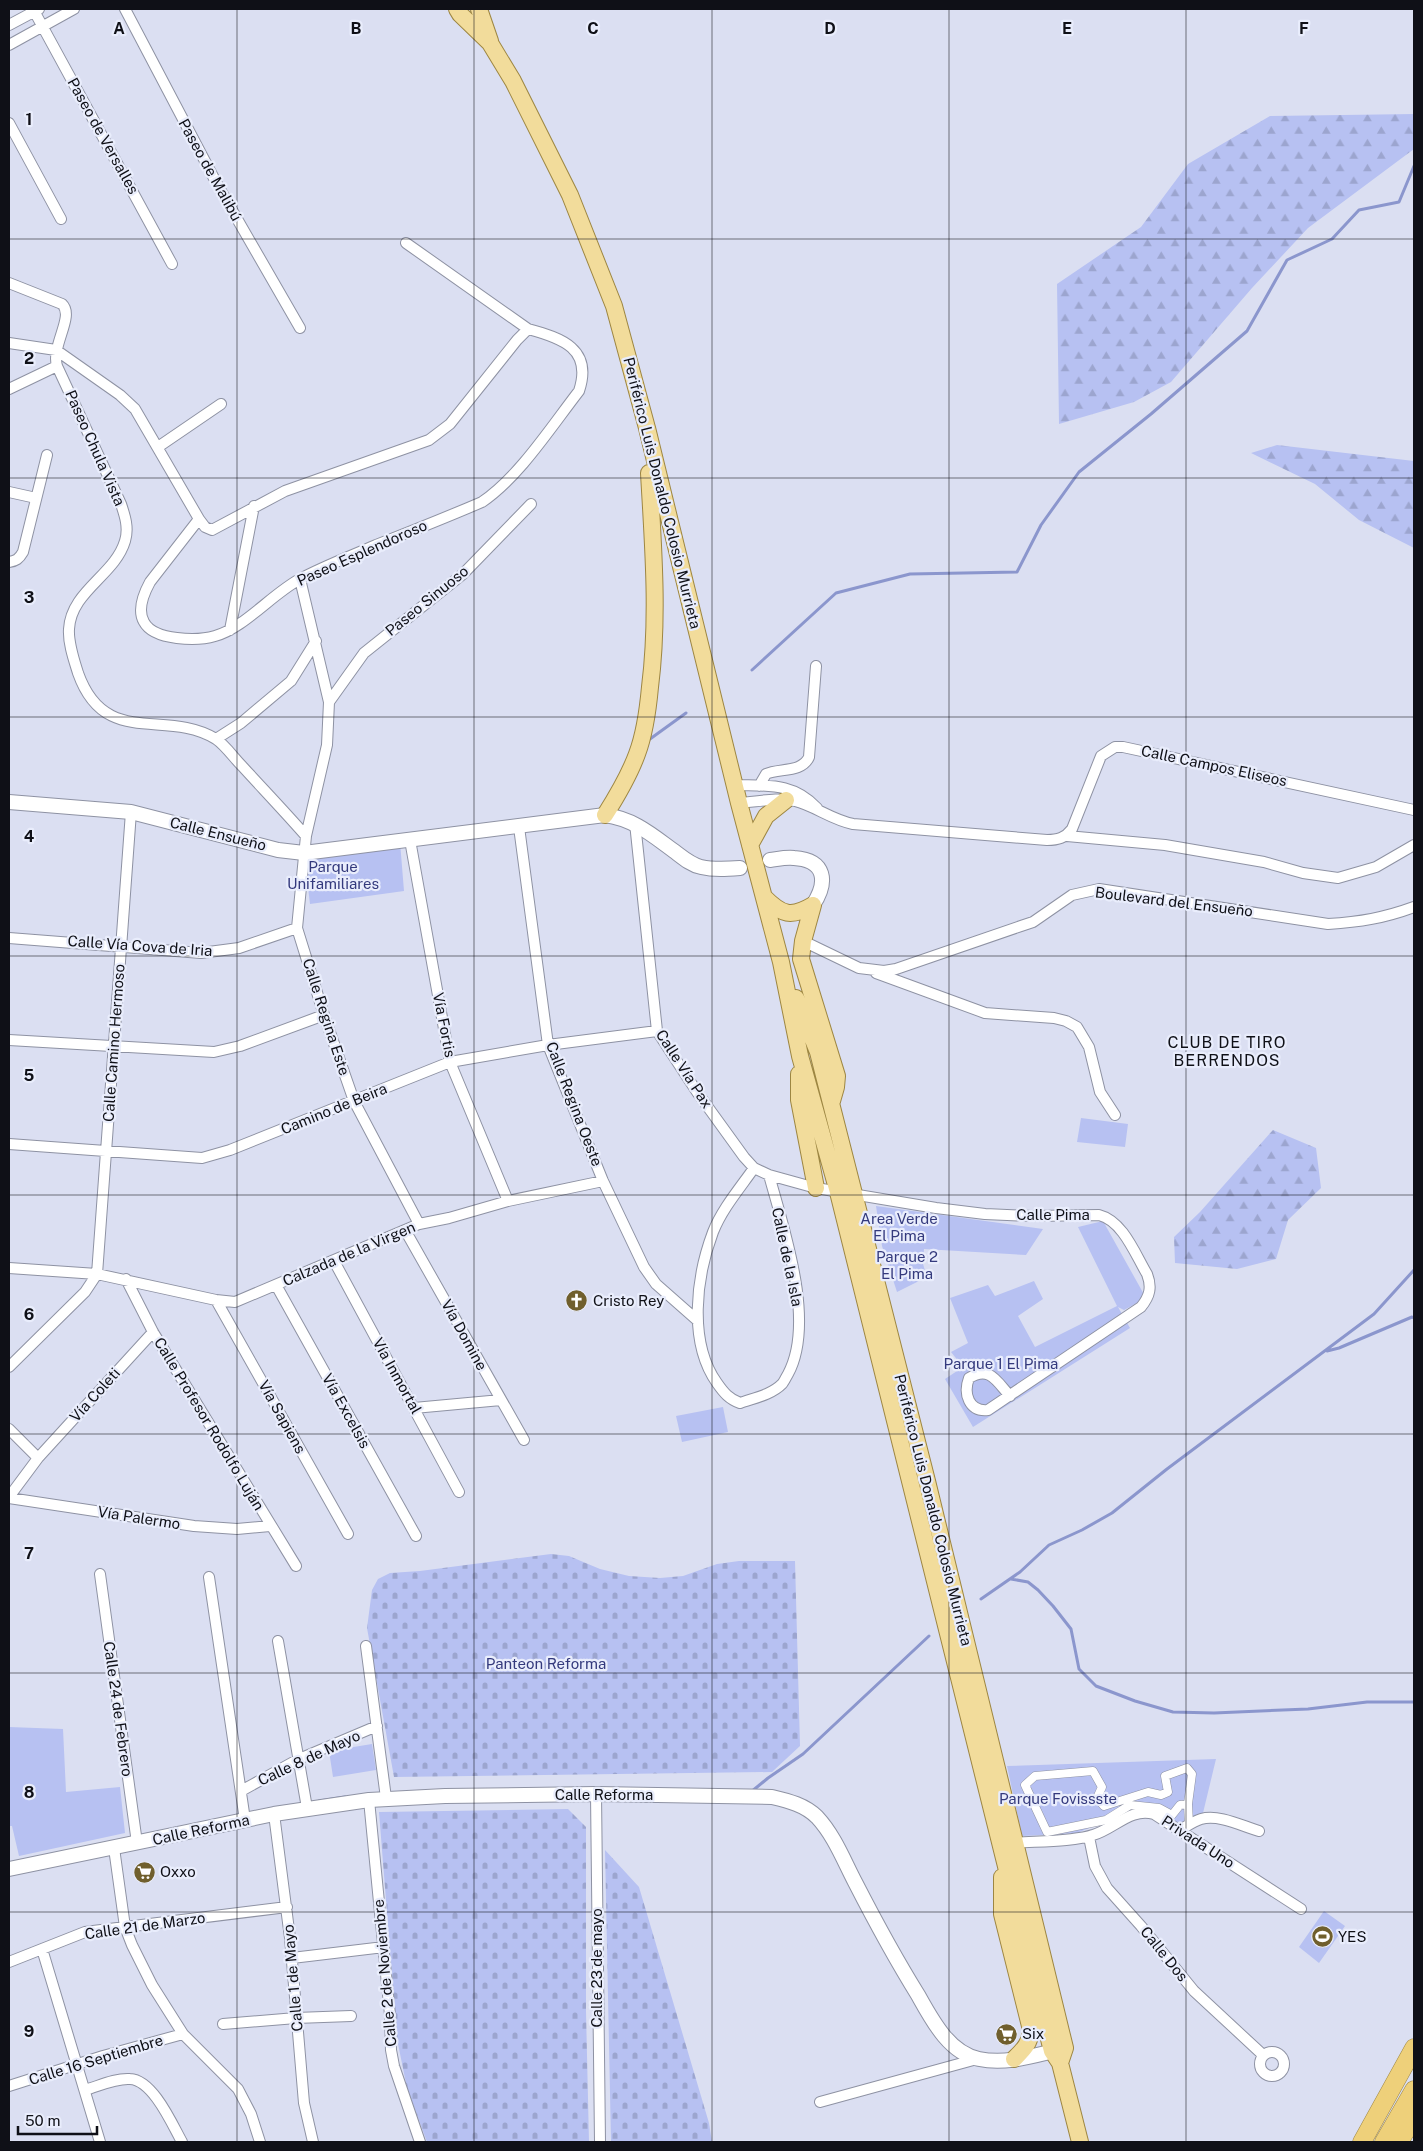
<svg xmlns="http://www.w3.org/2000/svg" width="1423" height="2151" viewBox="0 0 1423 2151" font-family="'Public Sans',sans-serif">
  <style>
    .green { fill: #b7c1f2 }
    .forest { fill: url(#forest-firs) }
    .cemetery { fill: url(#cemetery-stones) }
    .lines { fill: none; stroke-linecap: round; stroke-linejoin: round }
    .stream { stroke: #8b96cd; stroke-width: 3 }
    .pedestrian-casing { stroke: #8e92a3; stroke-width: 9 }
    .minor-casing { stroke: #8e92a3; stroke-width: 12 }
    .tertiary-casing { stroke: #8e92a3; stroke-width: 16 }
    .primary-casing { stroke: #9d8642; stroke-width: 18 }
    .trunk-casing { stroke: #9d8642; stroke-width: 19 }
    .pedestrian { stroke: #fff; stroke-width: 8 }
    .minor { stroke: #fff; stroke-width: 10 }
    .tertiary { stroke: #fff; stroke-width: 14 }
    .primary { stroke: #f2dc9b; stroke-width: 16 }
    .trunk { stroke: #eed07a; stroke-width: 18 }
    .grid { fill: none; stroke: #0f1017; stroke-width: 1; stroke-opacity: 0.55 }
    .labels { text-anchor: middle; stroke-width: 4.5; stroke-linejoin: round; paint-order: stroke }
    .street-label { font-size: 15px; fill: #0f1017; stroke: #e9edfc }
    .park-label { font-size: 15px; fill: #343a7d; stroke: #e9edfc }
    .poi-label { font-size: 15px; fill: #0f1017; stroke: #e9edfc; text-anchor: start }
    .neighbourhood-label { font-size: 16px; letter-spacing: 1px; fill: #0f1017; stroke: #e9edfc }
    .grid-label { font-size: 16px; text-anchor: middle; font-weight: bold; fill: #0f1017; stroke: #e9edfc; stroke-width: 4.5; stroke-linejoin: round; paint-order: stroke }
  </style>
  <defs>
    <pattern id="forest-firs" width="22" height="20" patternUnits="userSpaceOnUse" patternTransform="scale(1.25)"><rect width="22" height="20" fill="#b7c1f2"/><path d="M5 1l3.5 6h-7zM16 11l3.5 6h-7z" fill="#9ca5cf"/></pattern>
    <pattern id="cemetery-stones" width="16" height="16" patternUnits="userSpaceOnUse" patternTransform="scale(1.25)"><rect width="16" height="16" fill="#b7c1f2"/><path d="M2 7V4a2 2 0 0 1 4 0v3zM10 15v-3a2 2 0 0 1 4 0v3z" fill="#9ca5cf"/></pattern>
  </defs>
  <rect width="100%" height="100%" fill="#dbdff2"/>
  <path class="green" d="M 400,842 L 404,891 L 310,904 L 304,854 Z
    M 1081,1118 L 1128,1124 L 1125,1147 L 1077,1142 Z
    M 876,1206 L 1043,1229 L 1026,1255 L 924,1249 L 923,1264 L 927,1277 L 897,1292 L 882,1246 Z
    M 1103,1221 L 1146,1298 L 1124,1310 L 1118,1307 L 1130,1328 L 973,1427 L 945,1379 L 963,1367 L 951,1352 L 968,1343 L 950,1298 L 988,1285 L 995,1296 L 1034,1281 L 1043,1299 L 1018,1316 L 1035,1347 L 1117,1306 L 1078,1227 Z
    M 723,1407 L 728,1432 L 682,1442 L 676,1416 Z
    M 9,1727 L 63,1729 L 66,1792 L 120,1787 L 125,1833 L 19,1856 L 12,1826 L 9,1826 Z
    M 372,1744 L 376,1770 L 333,1777 L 329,1751 Z
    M 1216,1759 L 1203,1813 L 1180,1826 L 1133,1810 L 1077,1833 L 1022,1836 L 1007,1766 Z
    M 1324,1911 L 1345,1926 L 1319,1963 L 1299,1947 Z"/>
  <path class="forest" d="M 1414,114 L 1414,149 L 1308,228 L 1252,288 L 1171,382 L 1134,402 L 1059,424 L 1057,284 L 1141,227 L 1188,164 L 1270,116 Z
    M 1277,445 L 1414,461 L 1414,548 L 1359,520 L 1315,484 L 1251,453 Z
    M 1273,1130 L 1316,1148 L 1321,1188 L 1288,1220 L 1276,1259 L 1237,1269 L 1175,1263 L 1174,1237 L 1200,1212 Z"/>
  <path class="cemetery" d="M 551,1554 L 569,1556 L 600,1569 L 629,1576 L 660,1578 L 683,1576 L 717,1564 L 739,1561 L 795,1561 L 800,1746 L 772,1772 L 394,1777 L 367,1628 L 372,1590 L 378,1579 L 390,1573 L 420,1571 Z
    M 568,1809 L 586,1827 L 586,2011 L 589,2142 L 427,2142 L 407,2088 L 397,2039 L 379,1812 Z
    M 605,1850 L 639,1887 L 709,2123 L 712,2142 L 611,2142 Z"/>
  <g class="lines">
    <path class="stream" d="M 752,670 L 836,593 L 910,574 L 1017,572 L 1041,525 L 1079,472 L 1151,414 L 1247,331 L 1287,260 L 1332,239 L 1359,210 L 1399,202 L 1414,166
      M 650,739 L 686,713
      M 1327,1351 L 1339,1348 L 1412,1317 L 1414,1318
      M 1011,1579 L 1028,1582 L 1038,1590 L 1053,1606 L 1071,1629 L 1079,1669 L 1096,1686 L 1135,1701 L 1173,1712 L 1214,1713 L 1308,1709 L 1367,1702 L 1414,1702
      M 981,1599 L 1020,1572 L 1049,1545 L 1082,1530 L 1112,1513 L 1167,1469 L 1374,1314 L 1414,1270
      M 751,1792 L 768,1778 L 803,1754 L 929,1636
      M 319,1801 L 345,1797"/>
    <defs>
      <path id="pedestrian" d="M 1187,1768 L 1192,1774 L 1188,1804 L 1180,1805 L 1172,1815 L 1159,1808 L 1130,1805 L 1106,1820 L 1047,1832 L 1025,1785 L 1035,1776 L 1093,1771 L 1102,1787 L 1097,1798 L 1104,1806 L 1148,1792 L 1161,1795 L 1168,1792 L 1165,1776 Z
        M 1188,1804 L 1189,1824"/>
      <path id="minor" d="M 33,9 L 172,264
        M 125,9 L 217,184 L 300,328
        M 9,25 L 39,9
        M 9,45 L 74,9
        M 9,123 L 61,219
        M 406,243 L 528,329
        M 9,283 L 62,304 C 75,316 51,345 57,366 L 121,504 C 125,516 129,528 125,541 C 115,575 71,591 69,629 C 68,643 74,660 78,673 C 105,749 165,708 216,739 C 225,745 234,758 242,766 C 263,789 285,812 306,836
        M 9,343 L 56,350 L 120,395 L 135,409 L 199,519 L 205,527 L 212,530 L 285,491 L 429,440 L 450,424 L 517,340 L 528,329 C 562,338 593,349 579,391 C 551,427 519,477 482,502 C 447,517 412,531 376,545 C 351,556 324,566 300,579 C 272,594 244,628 215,636 C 198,641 154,641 144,622 C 137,610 144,593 150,582 L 199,519
        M 9,389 L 57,366
        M 158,447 L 221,404
        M 9,492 L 36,498
        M 9,562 C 16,561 19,559 23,552 L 47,455
        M 300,579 L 329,702
        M 230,630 L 254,506
        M 216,739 L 241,723 L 291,681 L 316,641
        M 735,785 C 767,786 793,782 817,808
        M 759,786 L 766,774 C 779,768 802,773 809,757 L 816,666
        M 739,803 C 757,802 777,797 795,801 C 815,806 832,820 853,824 L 1047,840 C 1058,840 1065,838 1072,829 L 1101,756 L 1115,747 L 1123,747 L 1414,810
        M 635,823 L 657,1031 L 697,1092 L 744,1157 L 754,1168 L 769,1175 L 816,1188 L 936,1208 L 985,1214 L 1032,1216 L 1099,1215 C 1123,1221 1135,1254 1147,1274 C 1152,1287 1150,1296 1141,1307 L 988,1410 C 969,1412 963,1394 969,1378 C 990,1365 997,1382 1010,1396
        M 519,827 L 548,1045 L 603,1181 L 644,1267 L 656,1284 L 698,1321
        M 1067,836 L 1165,845 L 1264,862 L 1303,873 L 1338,878 L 1376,867 L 1414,845
        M 410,840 L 450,1062 L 508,1201
        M 9,938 L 201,953 L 239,948 L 297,928
        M 803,941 L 859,968 L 884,971 L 896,969 L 1021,926 L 1033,922 L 1072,895 L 1099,889 L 1328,924 C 1360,922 1384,918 1414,907
        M 876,973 L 985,1013 L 1054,1018 L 1066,1021 L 1077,1027 L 1089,1047 L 1100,1092 L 1115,1115
        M 9,1040 L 214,1052 L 240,1046 L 324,1015
        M 9,1144 L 202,1158 L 230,1150 L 450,1062 L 548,1045 L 657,1031
        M 754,1168 C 740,1188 722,1209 713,1232 C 696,1277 688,1342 717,1383 C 724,1393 729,1399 740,1403 C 754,1398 771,1395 782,1384 C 784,1382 786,1377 788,1374 C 816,1322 784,1230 769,1175
        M 419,1224 L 354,1101 L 324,1015 L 297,928 L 306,836 L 327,745 L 329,702 L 364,653 L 463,574 L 531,504
        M 405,1230 L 524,1440
        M 334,1261 L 459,1492
        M 9,1268 L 97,1274 L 216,1300 L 235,1302 L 419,1224 L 449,1218 L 508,1201 L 603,1181
        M 126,1279 L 153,1332 L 296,1566
        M 276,1285 L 416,1536
        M 216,1300 L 348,1534
        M 9,1367 L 85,1292 L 97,1274 L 131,812
        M 414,1408 L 501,1400
        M 9,1429 L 38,1458 L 9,1497
        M 38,1458 L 153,1332
        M 9,1498 L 194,1526 L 237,1529 L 270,1526
        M 100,1574 L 137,1843
        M 209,1577 L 245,1820
        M 278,1641 L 307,1808
        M 366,1646 L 386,1798
        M 241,1791 L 299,1759 L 377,1726
        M 596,1794 L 600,2142
        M 369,1800 L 390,2015 L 391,2050 L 394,2066 L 420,2142
        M 274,1814 L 290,1938 L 304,2103 L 313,2142
        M 1180,1830 C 1187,1826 1194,1821 1201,1819 C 1219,1814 1242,1826 1259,1831
        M 1089,1837 L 1095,1866 L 1107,1888 L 1141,1926 L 1194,1991 L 1263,2055
        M 1011,1843 C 1034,1841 1073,1842 1093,1835 C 1114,1829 1131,1807 1154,1814 L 1301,1909
        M 114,1848 L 125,1927 L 132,1945 L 152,1985 L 183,2034 L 238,2089 L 251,2114 L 260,2142
        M 42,1949 L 100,2142
        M 292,1958 L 384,1947
        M 9,1962 L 85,1932 L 287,1907
        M 223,2024 L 296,2018 L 351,2016
        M1260 2064a12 12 0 1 1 24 0a12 12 0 1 1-24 0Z
        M 9,2086 L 103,2056 L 183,2034
        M 85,2090 C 99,2086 115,2078 130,2079 C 153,2080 172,2124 182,2142
        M 820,2102 L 977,2059"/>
      <path id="tertiary" d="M 9,802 L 131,812 L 278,850 L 304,853 L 605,815 C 634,819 652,835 674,851 C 682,857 691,865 701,867 C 714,870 727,869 740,868
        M 770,860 C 778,859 786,857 794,858 C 826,860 828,882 813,905
        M 9,1869 L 274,1814 L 369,1800 L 445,1796 L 596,1794 L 772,1797 C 789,1801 805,1805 817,1817 C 834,1835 844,1861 855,1882 C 875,1921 895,1958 918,1995 C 932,2020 949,2053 979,2059 C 1007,2065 1035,2055 1062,2049"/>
      <path id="primary" d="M 457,9 L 460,14 L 490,43 L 513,81 L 570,195 L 614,306 L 647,428 L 739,803 L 781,962 L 800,1056 L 838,1192 L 1052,2051 L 1060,2063 L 1080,2142
        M 479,9 L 490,41
        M 605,815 C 617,796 629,776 637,754 C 645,733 648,709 650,687 C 659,616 653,545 649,473
        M 750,845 L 766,816 L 786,800
        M 764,897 C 782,915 791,918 813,905
        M 813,905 L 803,941 L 801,959 L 837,1076 L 836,1087 L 832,1101
        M 796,998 L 818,1052 L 927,1481 L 1065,2048 L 1060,2063
        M 799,1074 L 799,1100 L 816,1188
        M 1002,1877 L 1002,1914 L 1031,2030 C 1030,2044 1023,2050 1014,2059"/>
      <path id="trunk" d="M 1362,2142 L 1414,2048
        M 1384,2142 L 1414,2090
        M 1399,2142 L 1414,2117"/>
    </defs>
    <use href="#pedestrian" class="pedestrian-casing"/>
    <use href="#minor" class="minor-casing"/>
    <use href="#tertiary" class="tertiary-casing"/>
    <use href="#primary" class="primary-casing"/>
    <use href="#trunk" class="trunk-casing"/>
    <use href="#pedestrian" class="pedestrian"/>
    <use href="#minor" class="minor"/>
    <use href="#tertiary" class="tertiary"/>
    <use href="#primary" class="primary"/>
    <use href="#trunk" class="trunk"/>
  </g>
  <path class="grid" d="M 237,9 L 237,2142M 474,9 L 474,2142M 712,9 L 712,2142M 949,9 L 949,2142M 1186,9 L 1186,2142M 9,239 L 1414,239M 9,478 L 1414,478M 9,717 L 1414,717M 9,956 L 1414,956M 9,1195 L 1414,1195M 9,1434 L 1414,1434M 9,1673 L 1414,1673M 9,1912 L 1414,1912"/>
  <defs>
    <symbol id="church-disc" viewBox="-11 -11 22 22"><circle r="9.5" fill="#705f2d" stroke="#e9edfc"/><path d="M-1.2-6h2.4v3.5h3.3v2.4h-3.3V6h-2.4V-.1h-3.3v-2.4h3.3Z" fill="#fff"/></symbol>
    <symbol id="supermarket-disc" viewBox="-11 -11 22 22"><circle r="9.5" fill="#705f2d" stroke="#e9edfc"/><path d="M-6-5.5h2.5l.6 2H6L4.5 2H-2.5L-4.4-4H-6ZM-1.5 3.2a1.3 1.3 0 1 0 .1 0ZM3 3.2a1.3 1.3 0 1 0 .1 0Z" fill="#fff"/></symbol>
    <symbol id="stadium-disc" viewBox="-11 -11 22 22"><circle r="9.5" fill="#705f2d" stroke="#e9edfc"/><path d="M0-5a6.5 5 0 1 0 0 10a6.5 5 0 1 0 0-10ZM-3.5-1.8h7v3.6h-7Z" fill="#fff"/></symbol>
  </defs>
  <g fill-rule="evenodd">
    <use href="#church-disc" x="564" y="1288" width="25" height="25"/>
    <use href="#supermarket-disc" x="132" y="1860" width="25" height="25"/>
    <use href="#stadium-disc" x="1310" y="1924" width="25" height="25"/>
    <use href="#supermarket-disc" x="994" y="2022" width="25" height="25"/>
  </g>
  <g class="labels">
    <g class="street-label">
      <text transform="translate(103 136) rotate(61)" y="5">Paseo de Versalles</text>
      <text transform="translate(210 170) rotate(61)" y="5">Paseo de Malibú</text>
      <text transform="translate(95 448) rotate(66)" y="5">Paseo Chula Vista</text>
      <text transform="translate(662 493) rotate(76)" y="5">Periférico Luis Donaldo Colosio Murrieta</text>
      <text transform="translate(362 553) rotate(-24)" y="5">Paseo Esplendoroso</text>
      <text transform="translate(427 601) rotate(-39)" y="5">Paseo Sinuoso</text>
      <text transform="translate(1214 766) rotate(12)" y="5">Calle Campos Eliseos</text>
      <text transform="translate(218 834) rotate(14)" y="5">Calle Ensueño</text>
      <text transform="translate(1174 902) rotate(7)" y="5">Boulevard del Ensueño</text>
      <text transform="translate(140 946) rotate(4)" y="5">Calle Vía Cova de Iria</text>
      <text transform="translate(326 1017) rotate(72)" y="5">Calle Regina Este</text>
      <text transform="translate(444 1025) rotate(79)" y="5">Vía Fortis</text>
      <text transform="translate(114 1043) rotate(-86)" y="5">Calle Camino Hermoso</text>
      <text transform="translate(684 1069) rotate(57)" y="5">Calle Vía Pax</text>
      <text transform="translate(574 1104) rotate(69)" y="5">Calle Regina Oeste</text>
      <text transform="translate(334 1109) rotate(-22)" y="5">Camino de Beira</text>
      <text x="1053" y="1220">Calle Pima</text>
      <text transform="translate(349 1254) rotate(-23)" y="5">Calzada de la Virgen</text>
      <text transform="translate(787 1257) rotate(78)" y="5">Calle de la Isla</text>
      <text transform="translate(464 1335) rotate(61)" y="5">Vía Domine</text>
      <text transform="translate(397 1376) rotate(61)" y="5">Vía Inmortal</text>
      <text transform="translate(95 1395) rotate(-48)" y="5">Vía Coleti</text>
      <text transform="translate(346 1411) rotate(61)" y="5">Vía Excelsis</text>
      <text transform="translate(282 1417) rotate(61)" y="5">Vía Sapiens</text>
      <text transform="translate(209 1424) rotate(59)" y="5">Calle Profesor Rodolfo Luján</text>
      <text transform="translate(933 1510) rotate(76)" y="5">Periférico Luis Donaldo Colosio Murrieta</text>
      <text transform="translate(139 1518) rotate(9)" y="5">Vía Palermo</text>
      <text transform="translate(118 1709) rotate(82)" y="5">Calle 24 de Febrero</text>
      <text transform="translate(309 1758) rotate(-25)" y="5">Calle 8 de Mayo</text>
      <text x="604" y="1800">Calle Reforma</text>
      <text transform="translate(201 1830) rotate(-12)" y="5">Calle Reforma</text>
      <text transform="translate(1198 1842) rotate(33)" y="5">Privada Uno</text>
      <text transform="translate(145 1926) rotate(-8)" y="5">Calle 21 de Marzo</text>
      <text transform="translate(1164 1954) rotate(51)" y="5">Calle Dos</text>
      <text transform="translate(597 1968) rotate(-90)" y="5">Calle 23 de mayo</text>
      <text transform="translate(385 1973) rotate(-95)" y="5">Calle 2 de Noviembre</text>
      <text transform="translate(293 1978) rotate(-95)" y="5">Calle 1 de Mayo</text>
      <text transform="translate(96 2060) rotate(-17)" y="5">Calle 16 Septiembre</text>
    </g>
    <g class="park-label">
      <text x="333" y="872">Parque<tspan x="333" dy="17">Unifamiliares</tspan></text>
      <text x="899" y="1224">Area Verde<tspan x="899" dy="17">El Pima</tspan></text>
      <text x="907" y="1262">Parque 2<tspan x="907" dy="17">El Pima</tspan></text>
      <text x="1001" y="1369">Parque 1 El Pima</text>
      <text x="546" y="1669">Panteon Reforma</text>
      <text x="1058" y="1804">Parque Fovissste</text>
    </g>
    <g class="poi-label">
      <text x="593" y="1306">Cristo Rey</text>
      <text x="160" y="1877">Oxxo</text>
      <text x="1338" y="1942">YES</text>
      <text x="1022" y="2039">Six</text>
    </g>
    <g class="neighbourhood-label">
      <text x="1227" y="1048">CLUB DE TIRO<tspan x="1227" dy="18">BERRENDOS</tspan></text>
    </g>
  </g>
  <g class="grid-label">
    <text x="119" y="34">A</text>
    <text x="356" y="34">B</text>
    <text x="593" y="34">C</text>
    <text x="830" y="34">D</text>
    <text x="1067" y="34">E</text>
    <text x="1304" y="34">F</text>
    <text x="29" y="125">1</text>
    <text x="29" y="364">2</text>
    <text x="29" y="603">3</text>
    <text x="29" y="842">4</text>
    <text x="29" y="1081">5</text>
    <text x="29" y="1320">6</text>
    <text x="29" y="1559">7</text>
    <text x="29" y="1798">8</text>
    <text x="29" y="2037">9</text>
  </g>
  <rect width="1423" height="2151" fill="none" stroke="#0f1017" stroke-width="20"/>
  <path d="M18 2126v8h79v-8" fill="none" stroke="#0f1017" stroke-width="2.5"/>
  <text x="25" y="2126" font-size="15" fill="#0f1017" stroke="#e9edfc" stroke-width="4" paint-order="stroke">50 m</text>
</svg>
